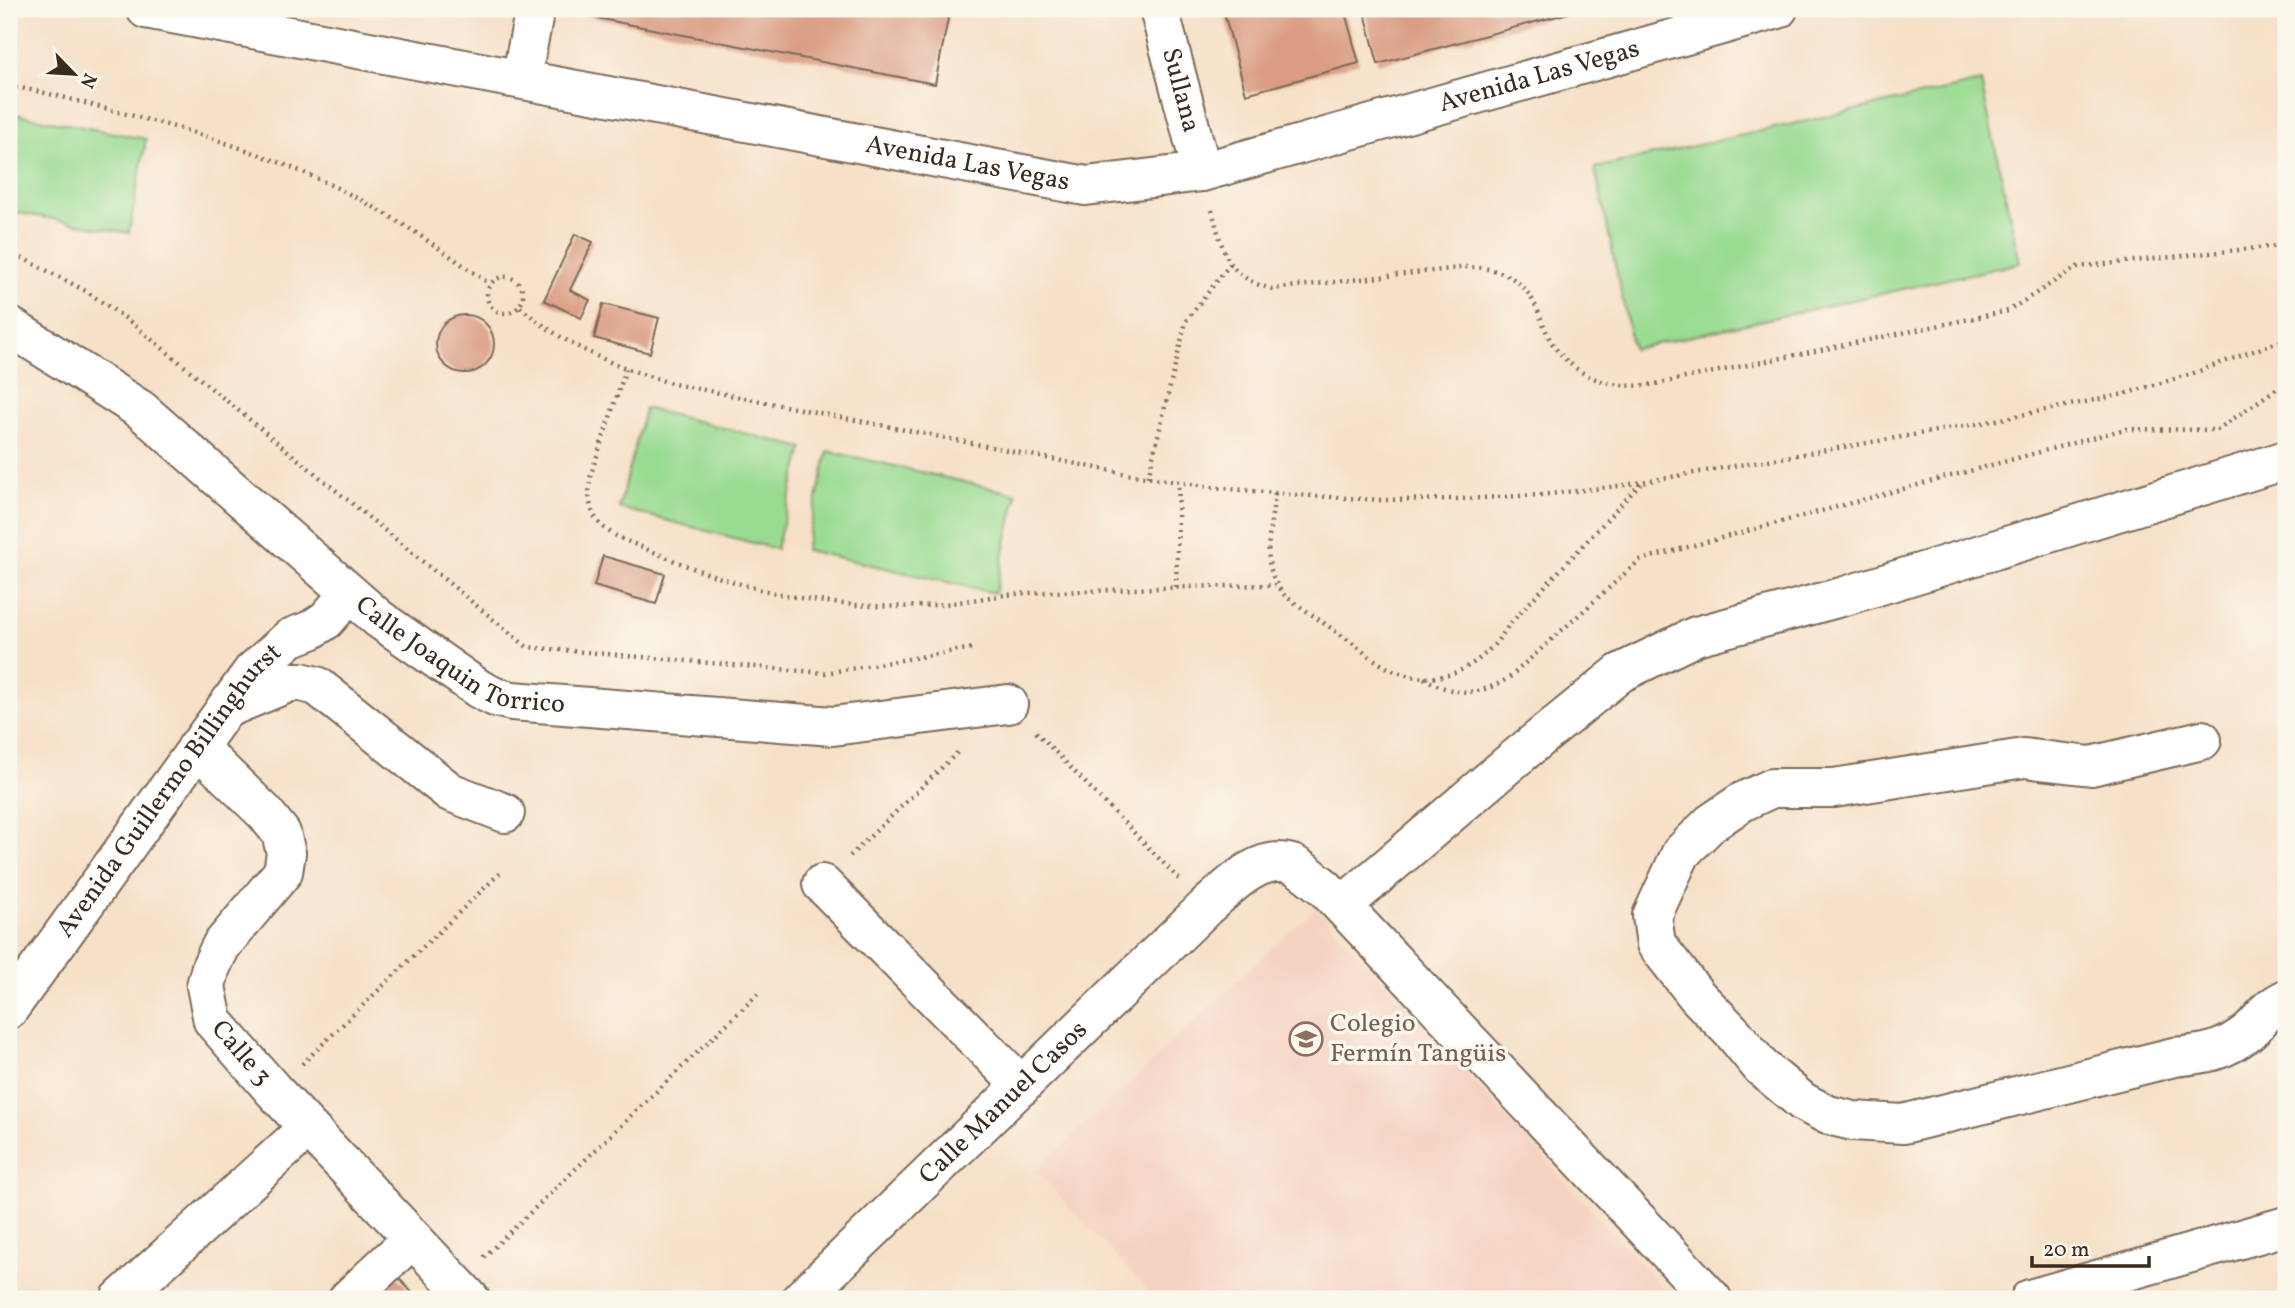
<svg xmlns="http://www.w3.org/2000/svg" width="2295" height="1308" viewBox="0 0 2295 1308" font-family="Vollkorn,serif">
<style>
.built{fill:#f5d3c2}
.green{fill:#9adb92;stroke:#6a8258;stroke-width:2}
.building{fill:#da9d83}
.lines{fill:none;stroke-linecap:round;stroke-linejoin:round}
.minor-casing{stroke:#7c6a59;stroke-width:42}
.path{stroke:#7c6a59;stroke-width:4.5;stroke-dasharray:2 5;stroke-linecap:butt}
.minor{stroke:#fff;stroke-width:38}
.labels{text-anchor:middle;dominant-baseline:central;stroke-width:7;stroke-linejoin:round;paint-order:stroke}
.street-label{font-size:26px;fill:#3b2a1e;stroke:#fbf7ec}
.education-label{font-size:26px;fill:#785e54;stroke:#fbf7ec;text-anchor:start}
</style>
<rect width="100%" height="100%" fill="#fbf7ec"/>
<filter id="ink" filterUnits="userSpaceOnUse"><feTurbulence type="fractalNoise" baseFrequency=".0143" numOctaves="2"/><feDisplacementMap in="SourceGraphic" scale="14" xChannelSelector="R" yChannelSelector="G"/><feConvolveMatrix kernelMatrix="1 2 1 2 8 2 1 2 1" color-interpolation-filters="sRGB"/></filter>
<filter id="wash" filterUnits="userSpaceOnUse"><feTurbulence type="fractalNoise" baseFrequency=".00686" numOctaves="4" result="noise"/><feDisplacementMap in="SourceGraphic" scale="28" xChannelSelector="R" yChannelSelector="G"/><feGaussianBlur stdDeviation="1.57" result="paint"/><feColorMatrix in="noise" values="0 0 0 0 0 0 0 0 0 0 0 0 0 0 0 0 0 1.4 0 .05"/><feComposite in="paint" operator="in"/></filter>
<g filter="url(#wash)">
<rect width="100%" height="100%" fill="#f6e0c7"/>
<!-- built -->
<polygon class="built" points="1316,907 1672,1299 1156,1299 1036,1171"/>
<!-- green -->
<g class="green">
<polygon points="1981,82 2020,263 1633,349 1595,168"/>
<polygon points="9,113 146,139 129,233 9,211"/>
<polygon points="645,408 803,448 776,549 619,508"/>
<polygon points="828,451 1017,494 995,593 805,550"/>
</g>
<g id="blocks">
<!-- building -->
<g class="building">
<polygon points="593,9 950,9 935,84 591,17"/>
<polygon points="1223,9 1344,9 1359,63 1246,94"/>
<polygon points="1364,9 1580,9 1580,10 1378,64"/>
<polygon points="575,234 593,242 570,290 590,300 581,318 544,300"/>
<polygon points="603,304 659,318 650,353 594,338"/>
<circle cx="465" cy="344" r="29"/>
<polygon points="603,556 665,574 656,604 594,586"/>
<polygon points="394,1273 418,1299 366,1299"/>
</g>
</g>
</g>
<g filter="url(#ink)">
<use href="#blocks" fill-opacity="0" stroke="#7c6a59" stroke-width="2"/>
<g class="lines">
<defs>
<g id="minor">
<path id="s1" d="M146,9L1086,186L1202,172L1778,9"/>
<path id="s2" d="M1159,9L1202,172"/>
<polyline points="521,79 535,9"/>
<path id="s3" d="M9,326L141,410L379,619L479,689L495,697L512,701L833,726L1008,704"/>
<polyline points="225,709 290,682 301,682 317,686 450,792 505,813"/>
<path d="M2202,740L2091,766L2024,758L1834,788H1772L1742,802L1711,823L1681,853L1652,916L1656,944L1697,996L1734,1034L1761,1067L1803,1102L1828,1115L1853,1121L1903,1124L2174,1057C2205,1054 2223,1052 2248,1032C2264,1018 2265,1009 2286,999"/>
<path id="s4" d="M197,747L265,813L281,833L286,853L283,872L221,946L211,967L206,986L213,1021L274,1091L470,1299"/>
<polyline points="822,884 1022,1086"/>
<polyline points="1342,906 1512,761 1620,673 1696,636 1845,596 2286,460"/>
<path id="s5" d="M9,1009L252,672L290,638L311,630L326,620L349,594"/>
<polyline points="120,1299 308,1128"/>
<polyline points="348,1299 412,1239"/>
<path id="s6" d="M801,1299L1206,907C1228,888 1259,853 1292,864C1302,868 1314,880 1324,887L1712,1299"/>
<polyline points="2030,1299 2286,1226"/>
</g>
</defs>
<!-- minor casing -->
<use href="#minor" class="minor-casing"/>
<!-- path -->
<g class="path">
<path d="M9,86C47,92 85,103 122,113C209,135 292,162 370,205C412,228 451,257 490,284"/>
<path d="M1212,210C1223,251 1226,277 1272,289L1468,267C1493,267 1518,275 1532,299C1540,313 1544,329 1552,343C1578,382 1618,391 1661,383L2008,311L2077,267L2286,245"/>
<polyline points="9,251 86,291 128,320 527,647 825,673 973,648"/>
<circle cx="505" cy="295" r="18"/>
<path d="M520,307C568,348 614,366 674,384L1127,474L1211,487L1296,495L1381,500L1460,499L1540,495L1619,486L1982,423L2124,394L2191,374L2286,339"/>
<path d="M626,369L591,474C581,530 614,535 656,553C740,590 827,610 920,606C952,605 983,597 1015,594C1039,592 1064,592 1089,591C1151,588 1213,586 1275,585"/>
<polyline points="1148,477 1186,321 1230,264"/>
<path d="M1275,493C1271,531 1258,565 1285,596C1307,611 1329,627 1351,642C1366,654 1382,667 1400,673C1445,689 1485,663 1508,626L1641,483"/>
<polyline points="1176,587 1179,482"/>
<path d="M1424,678C1454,697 1481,696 1510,677L1640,560L2125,429L2217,430L2286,382"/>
<polyline points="1036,732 1179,879"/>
<polyline points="850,856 960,750"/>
<polyline points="302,1064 502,871"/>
<polyline points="484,1257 758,994"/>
</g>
<!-- minor -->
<use href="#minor" class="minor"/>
</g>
</g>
<!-- icons -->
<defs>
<symbol id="school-ring" viewBox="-11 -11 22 22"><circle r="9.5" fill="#fbf7ec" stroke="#8d6e63" stroke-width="1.5"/><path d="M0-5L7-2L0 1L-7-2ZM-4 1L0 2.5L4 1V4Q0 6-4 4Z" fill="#8d6e63"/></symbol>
</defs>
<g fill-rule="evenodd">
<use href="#school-ring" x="1287" y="1020" width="38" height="38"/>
</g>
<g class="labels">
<!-- street labels -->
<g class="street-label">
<text stroke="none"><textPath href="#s1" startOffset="1424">Avenida Las Vegas</textPath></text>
<text stroke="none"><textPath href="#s2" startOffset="84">Sullana</textPath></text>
<text stroke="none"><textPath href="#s1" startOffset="836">Avenida Las Vegas</textPath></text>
<text stroke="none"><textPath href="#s3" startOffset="565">Calle Joaquin Torrico</textPath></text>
<text stroke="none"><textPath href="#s5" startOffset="271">Avenida Guillermo Billinghurst</textPath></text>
<text stroke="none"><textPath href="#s4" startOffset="378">Calle 3</textPath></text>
<text stroke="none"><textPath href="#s6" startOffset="282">Calle Manuel Casos</textPath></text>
</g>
<!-- education labels -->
<g class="education-label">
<text x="1330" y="1024">Colegio<tspan x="1330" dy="30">Fermín Tangüis</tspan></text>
</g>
</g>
<!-- margin -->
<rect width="2295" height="1308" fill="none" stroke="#fbf7ec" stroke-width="35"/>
<!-- north arrow -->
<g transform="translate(74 74) rotate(115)" stroke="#fbf7ec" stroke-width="5" paint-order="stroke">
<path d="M0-5L12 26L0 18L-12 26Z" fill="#3b2a1e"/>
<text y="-10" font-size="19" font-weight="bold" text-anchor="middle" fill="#3b2a1e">N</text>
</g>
<!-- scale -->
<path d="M2032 1256v10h117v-10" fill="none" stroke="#3b2a1e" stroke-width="3.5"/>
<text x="2043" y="1256" font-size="21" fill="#3b2a1e" stroke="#fbf7ec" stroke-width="5" paint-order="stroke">20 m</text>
</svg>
